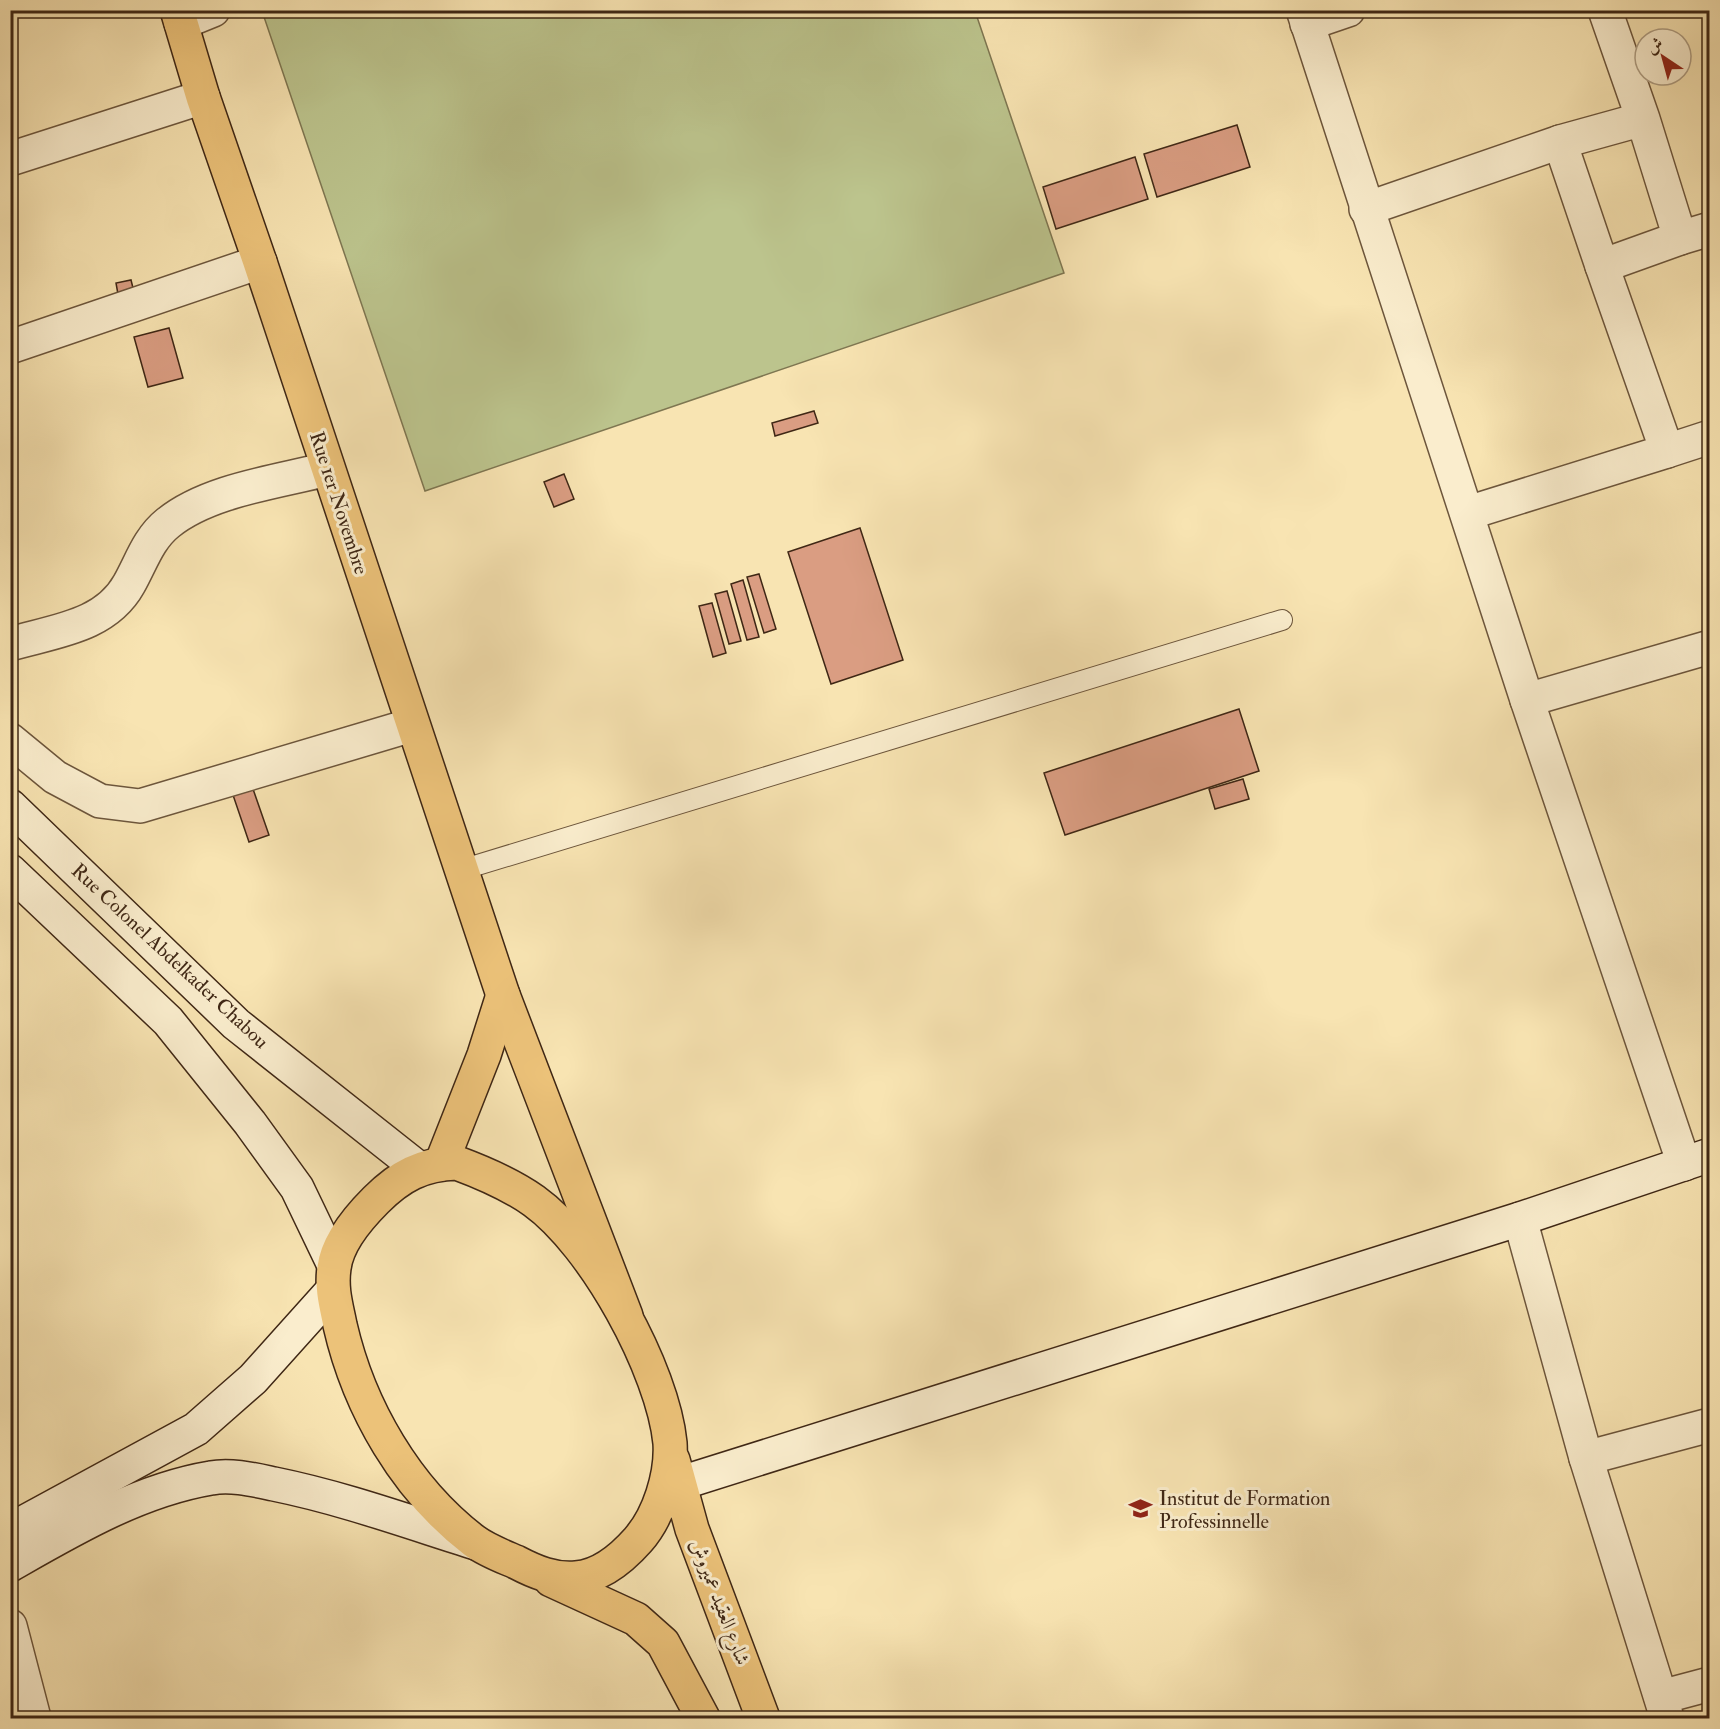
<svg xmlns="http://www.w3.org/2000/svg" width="1720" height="1729" viewBox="0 0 1720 1729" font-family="'IM FELL Double Pica',Amiri,serif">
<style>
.green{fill:#bcc48d;stroke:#7e7651;stroke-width:1.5}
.building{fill:#da9d82;stroke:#3f2715;stroke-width:1.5}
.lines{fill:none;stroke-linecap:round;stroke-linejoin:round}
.lane-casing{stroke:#6d563c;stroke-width:22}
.street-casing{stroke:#6d563c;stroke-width:36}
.secondary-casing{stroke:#3f2715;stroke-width:36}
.primary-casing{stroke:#3f2715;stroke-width:36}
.lane{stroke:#faedcd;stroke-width:20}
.street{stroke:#faedcd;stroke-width:33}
.secondary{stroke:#faedcd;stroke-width:33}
.primary{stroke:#ecc279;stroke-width:33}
.labels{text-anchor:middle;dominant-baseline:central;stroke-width:6;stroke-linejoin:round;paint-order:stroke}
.street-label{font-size:20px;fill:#3f2715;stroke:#faedcd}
.poi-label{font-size:20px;fill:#3f2715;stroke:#faedcd;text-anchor:start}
</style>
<rect width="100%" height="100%" fill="#f8e4b2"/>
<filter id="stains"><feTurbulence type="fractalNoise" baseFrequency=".00333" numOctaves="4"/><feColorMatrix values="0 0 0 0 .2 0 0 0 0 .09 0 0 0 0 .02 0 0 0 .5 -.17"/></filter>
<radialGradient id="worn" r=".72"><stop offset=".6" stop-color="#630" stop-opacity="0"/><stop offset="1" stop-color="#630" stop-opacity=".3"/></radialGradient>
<!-- green -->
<polygon class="green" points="262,11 975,11 1064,273 425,491"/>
<!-- building -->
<g class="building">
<polygon points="1237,125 1250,167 1157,197 1144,154"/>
<polygon points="1135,157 1148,199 1056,229 1043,187"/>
<polygon points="131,280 135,296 119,300 116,283"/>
<polygon points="169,328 183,378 148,387 134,337"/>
<polygon points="814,411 818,423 775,436 772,423"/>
<polygon points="564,474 574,499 554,507 544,482"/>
<polygon points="860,528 903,660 831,684 788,552"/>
<polygon points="759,574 776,629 764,633 747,577"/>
<polygon points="743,580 759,637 747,640 731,584"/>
<polygon points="727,591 741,641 729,644 715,594"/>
<polygon points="712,603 726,653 713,657 699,606"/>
<polygon points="1239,709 1259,771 1065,835 1044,773"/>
<polygon points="1243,779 1249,799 1215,809 1209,789"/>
<polygon points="253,789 269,835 249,842 233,795"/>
</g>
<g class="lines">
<defs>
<polyline id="lane" points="461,870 1282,620"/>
<g id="street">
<polyline points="1303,10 1527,700 1684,1164"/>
<polyline points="1605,10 1643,119 1680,238 1602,266 1560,142 1643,119"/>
<polyline points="181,23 213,10"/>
<polyline points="1307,24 1348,10"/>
<polyline points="10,159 203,97"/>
<polyline points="1366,209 1560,142"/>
<polyline points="1680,238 1710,229"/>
<polyline points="10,347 260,262"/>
<polyline points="1667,451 1710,437"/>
<polyline points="1468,513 1667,451 1602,266"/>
<path d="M10,644C54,631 105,627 129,584C141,563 148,539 168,523C209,490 277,482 327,469"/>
<polyline points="1527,700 1710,647"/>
<polyline points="10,740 55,777 100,801 140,806 412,725"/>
<polyline points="1520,1219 1586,1458 1667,1718"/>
<polyline points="1586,1458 1710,1425"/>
<polyline points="10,1626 34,1718"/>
<polyline points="1661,1697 1710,1684"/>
</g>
<g id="secondary">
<polyline points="10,806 236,1024 418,1168"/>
<polyline points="10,871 168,1021 250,1123 297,1188 334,1265"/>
<polyline points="662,1504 678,1484 1520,1219 1710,1155"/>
<polyline points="10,1530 196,1429 253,1379 332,1291"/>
<path d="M10,1565C73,1529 139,1490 211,1478C231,1474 255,1480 274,1484C343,1498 409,1522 476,1543"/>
</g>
<g id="primary">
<polyline points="177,10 203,97 260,262 503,995 626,1316"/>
<path d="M457,1163C484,1173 510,1184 534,1201C594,1244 663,1370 670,1443C672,1475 659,1516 638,1540C622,1558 601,1576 576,1578C554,1580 535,1572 516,1562C502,1556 486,1550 474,1541C406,1489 359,1408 340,1325C336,1305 331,1289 334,1268C337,1243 358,1218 376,1200C400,1176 422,1164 457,1163Z"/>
<polyline points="441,1164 484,1055 503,995"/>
<polyline points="673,1460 692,1529 763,1718"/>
<polyline points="551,1580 636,1619 663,1643 703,1718"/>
</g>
</defs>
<!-- lane casing -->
<use href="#lane" class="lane-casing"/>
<!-- street casing -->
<use href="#street" class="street-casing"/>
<!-- secondary casing -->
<use href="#secondary" class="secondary-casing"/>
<!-- primary casing -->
<use href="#primary" class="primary-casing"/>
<!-- lane -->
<use href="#lane" class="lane"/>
<!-- street -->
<use href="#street" class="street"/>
<!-- secondary -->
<use href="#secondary" class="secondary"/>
<!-- primary -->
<use href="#primary" class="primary"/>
</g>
<!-- icons -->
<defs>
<symbol id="university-bare" viewBox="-9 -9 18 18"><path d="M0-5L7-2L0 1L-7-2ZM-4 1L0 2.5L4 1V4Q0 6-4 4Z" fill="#8f2418" stroke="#faedcd" stroke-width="2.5" paint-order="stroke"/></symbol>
</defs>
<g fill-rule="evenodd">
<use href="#university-bare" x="1124" y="1492" width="33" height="33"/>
</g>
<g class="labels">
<!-- street labels -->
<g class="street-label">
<text transform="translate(339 503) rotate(72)">Rue 1er Novembre</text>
<text transform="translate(170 956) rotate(43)">Rue Colonel Abdelkader Chabou</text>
<text transform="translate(720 1602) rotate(69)">شارع العقيد عميروش</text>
</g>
<!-- poi labels -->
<g class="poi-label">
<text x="1159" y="1498">Institut de Formation<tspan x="1159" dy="23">Professinnelle</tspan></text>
</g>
</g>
<!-- margin -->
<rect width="1720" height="1729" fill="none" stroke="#f8e4b2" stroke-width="36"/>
<rect x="12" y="12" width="1696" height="1705" fill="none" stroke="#3f2715" stroke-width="3"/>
<rect x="18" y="18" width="1684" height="1693" fill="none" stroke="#3f2715" stroke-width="1.5"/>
<!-- north arrow -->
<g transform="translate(1663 57) rotate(324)"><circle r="28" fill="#faedcd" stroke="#af9e83" stroke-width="1.5"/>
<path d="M0-4.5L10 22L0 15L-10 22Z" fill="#8f2418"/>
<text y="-9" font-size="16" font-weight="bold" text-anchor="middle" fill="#3f2715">ش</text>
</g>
<rect width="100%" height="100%" filter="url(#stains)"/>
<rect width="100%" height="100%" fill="url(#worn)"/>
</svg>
